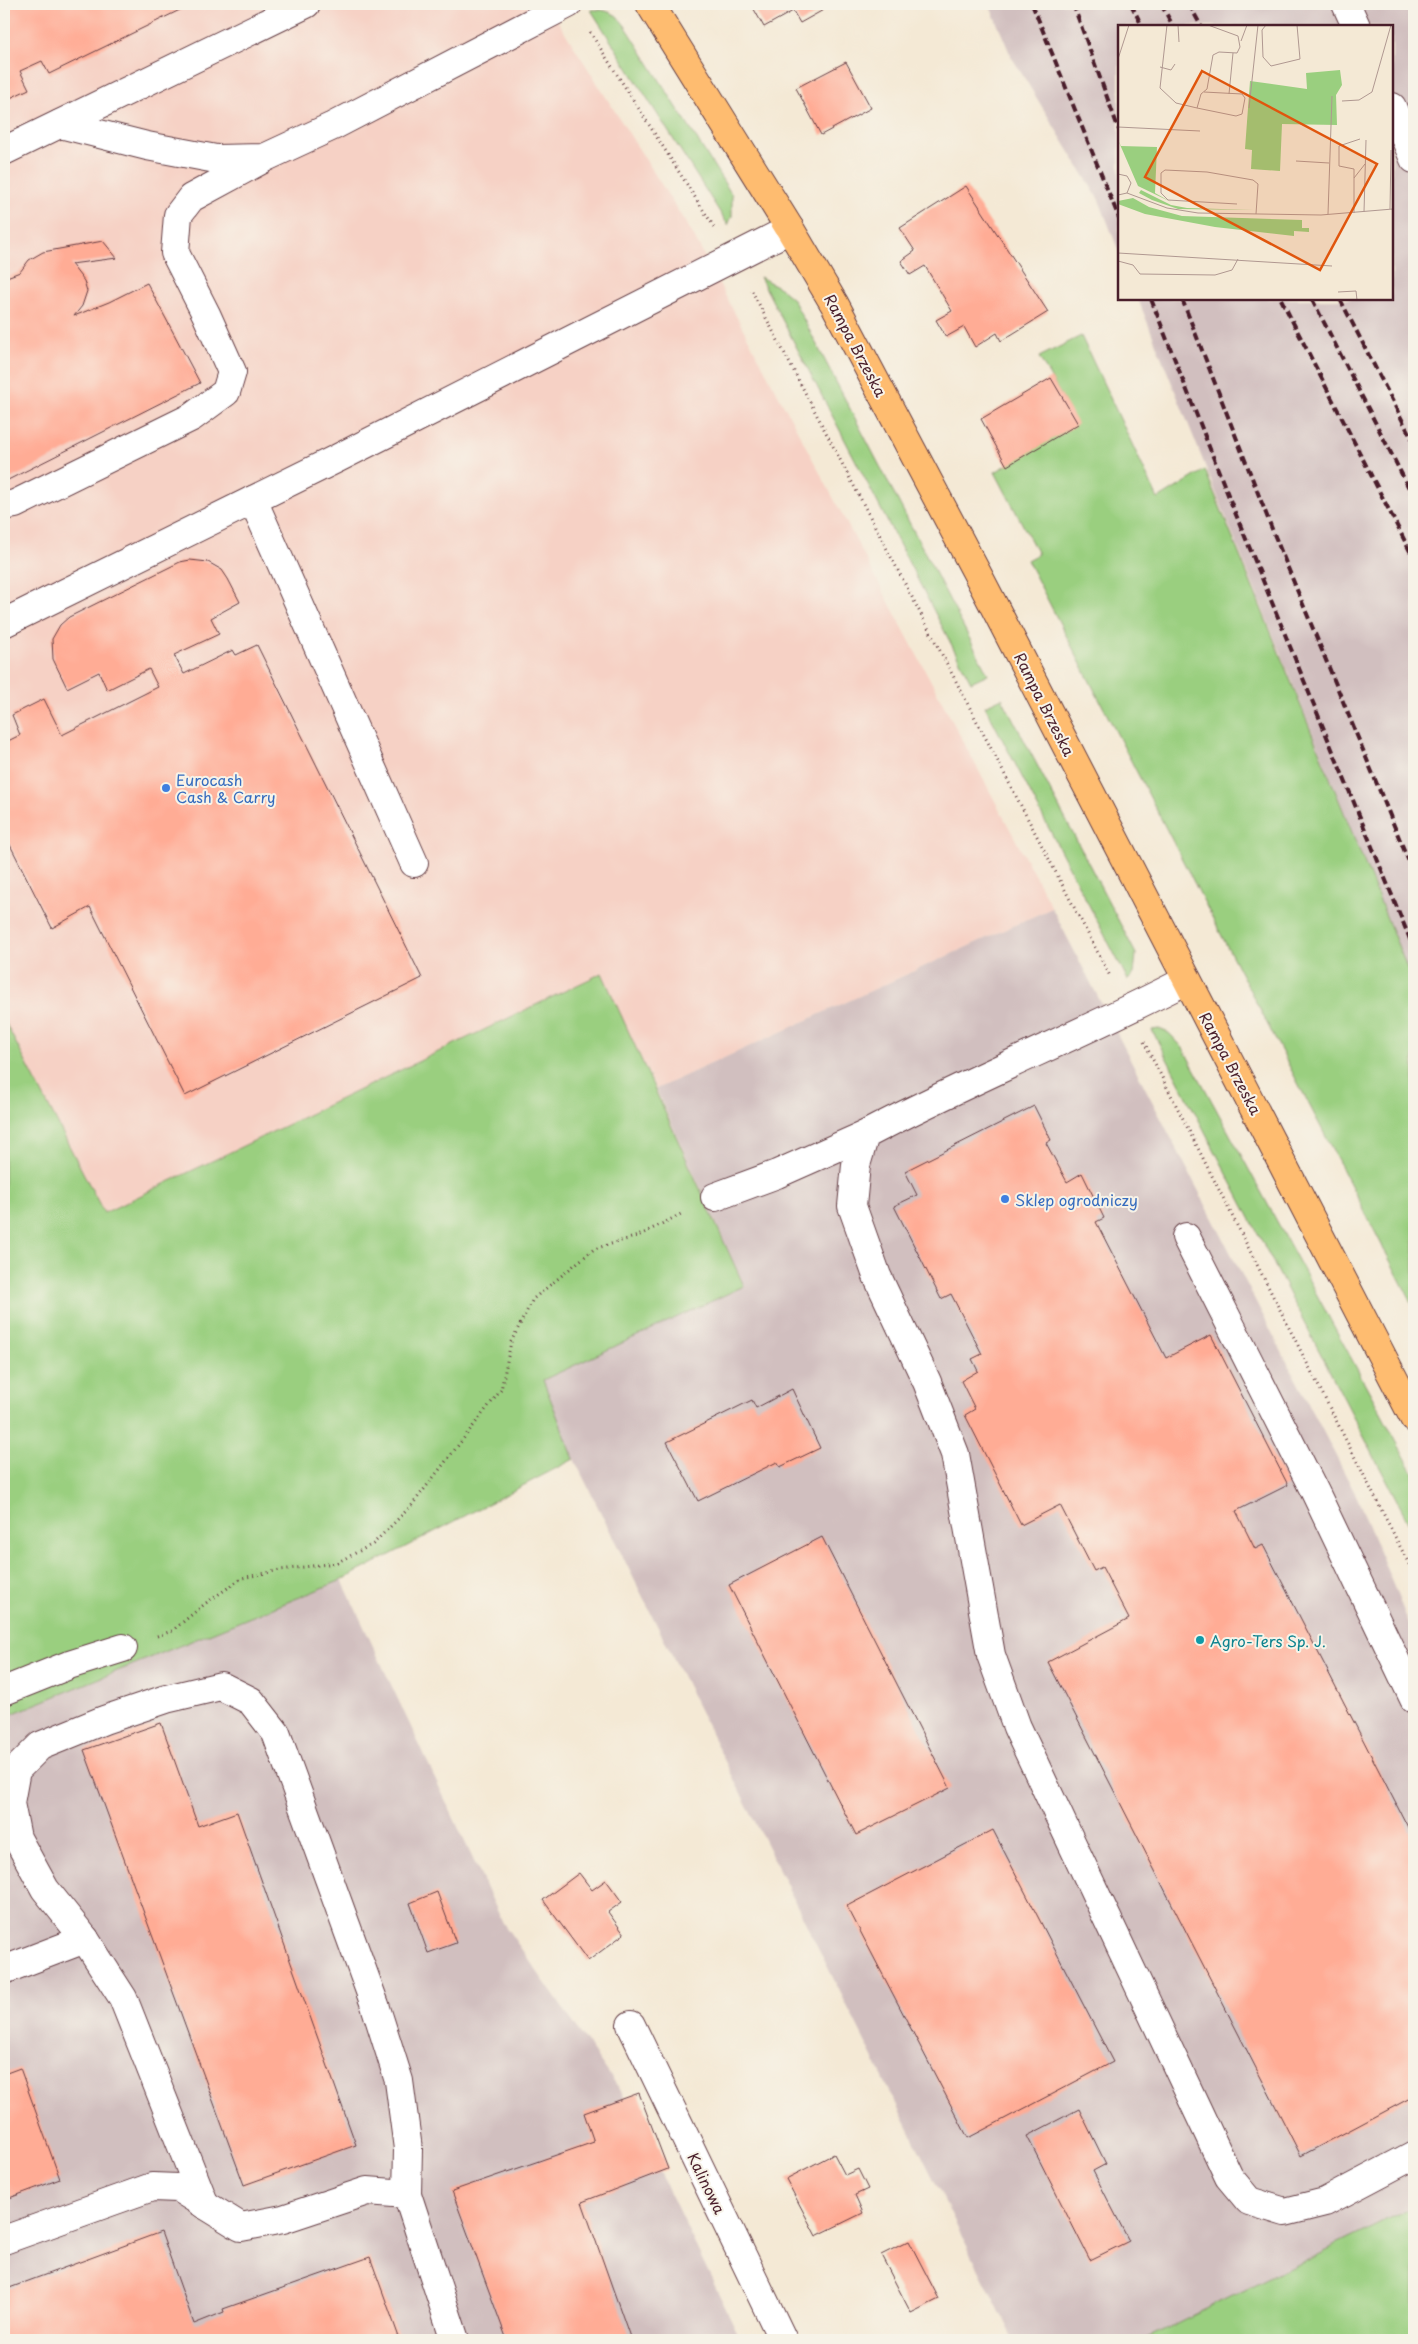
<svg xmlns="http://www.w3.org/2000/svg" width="1418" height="2344" viewBox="0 0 1418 2344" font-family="'Playpen Sans',sans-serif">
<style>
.built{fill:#f6d1c5}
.industrial{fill:#d1bfbf}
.green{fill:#9acf7f;stroke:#727755}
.building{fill:#ffac95}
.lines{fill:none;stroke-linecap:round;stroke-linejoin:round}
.minor-casing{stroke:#643d44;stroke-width:30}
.highway-casing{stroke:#643d44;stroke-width:30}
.path{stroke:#643d44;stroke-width:3;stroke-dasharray:1 4;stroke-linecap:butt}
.minor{stroke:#fff;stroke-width:28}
.highway{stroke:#febc70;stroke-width:28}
.rail{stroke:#4a1f2b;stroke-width:4;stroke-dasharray:8 4;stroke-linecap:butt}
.shop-dot{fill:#3f7fe0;stroke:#f7f3e8;stroke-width:2}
.culture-dot{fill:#0f9aa8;stroke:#f7f3e8;stroke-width:2}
.labels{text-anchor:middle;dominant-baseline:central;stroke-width:4;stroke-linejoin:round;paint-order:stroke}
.street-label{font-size:15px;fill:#4a1f2b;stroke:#f7f3e8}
.shop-label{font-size:15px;fill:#366cbe;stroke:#f7f3e8;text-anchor:start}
.culture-label{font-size:15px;fill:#0d838f;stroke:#f7f3e8;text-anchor:start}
.inset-road{fill:none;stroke:#b09891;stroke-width:1}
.view{fill:#e0560e;fill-opacity:0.15;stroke:#e0560e;stroke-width:2.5}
.inset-edge{fill:none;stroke:#4a1f2b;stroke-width:2.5}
</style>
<rect width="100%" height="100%" fill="#f7f3e8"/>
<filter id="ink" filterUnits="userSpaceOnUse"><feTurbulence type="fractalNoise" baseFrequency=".02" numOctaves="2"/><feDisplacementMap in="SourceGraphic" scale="10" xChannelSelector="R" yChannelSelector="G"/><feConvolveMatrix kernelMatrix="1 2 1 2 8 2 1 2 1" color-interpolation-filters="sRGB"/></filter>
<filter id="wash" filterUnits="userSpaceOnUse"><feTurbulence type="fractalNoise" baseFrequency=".0096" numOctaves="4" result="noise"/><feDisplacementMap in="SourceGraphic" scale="20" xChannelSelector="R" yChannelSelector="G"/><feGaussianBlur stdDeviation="1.12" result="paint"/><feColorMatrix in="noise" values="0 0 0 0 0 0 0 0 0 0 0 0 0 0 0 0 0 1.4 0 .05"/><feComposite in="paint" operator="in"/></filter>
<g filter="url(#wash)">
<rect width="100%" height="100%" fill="#f4e9d5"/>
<!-- built -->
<polygon class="built" points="4,4 547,4 692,233 1052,908 656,1089 601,973 104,1213 4,1020"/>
<!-- industrial -->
<g class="industrial">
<polygon points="989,4 1414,4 1414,985 1138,299 1392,299 1392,26 1119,26 1119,252 1099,200 1011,56"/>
<polygon points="1052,908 1357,1497 1414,1636 1414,2207 1143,2340 1014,2340 574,1459 543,1380 744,1285 656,1089"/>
<polygon points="342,1580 503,1923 621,2091 741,2340 4,2340 4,1717"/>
</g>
<!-- green -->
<g class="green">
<path d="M591,10C616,8 623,22 635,41L732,195V216L728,225Z"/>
<polygon points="760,277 780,288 793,299 988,674 971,682"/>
<polygon points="1081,336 1158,499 1205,470 1414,985 1414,1307 1027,560 1038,554 995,472 1077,424 1039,357"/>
<polygon points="1002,698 1136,954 1134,974 1128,980 985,706"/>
<polygon points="602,973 744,1286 543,1380 574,1459 342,1580 4,1717 4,1020 104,1213"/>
<polygon points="1159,1029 1169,1033 1183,1048 1414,1474 1414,1533 1152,1030"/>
<polygon points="1414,2207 1414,2340 1143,2340"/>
</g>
<g id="blocks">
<!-- building -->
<g class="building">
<polygon points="4,4 192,4 49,74 42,61 20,71 29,89 4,101"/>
<polygon points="751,4 834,4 800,23 793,11 764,27"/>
<polygon points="846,62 871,108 821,135 796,88"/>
<polygon points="966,186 1048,312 1001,341 997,333 975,347 964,327 946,337 936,320 952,311 925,266 910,275 901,261 915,251 900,228"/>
<polygon points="103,241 117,258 71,264 84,281 87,291 82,306 74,316 109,302 147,283 200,383 4,482 4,278 20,272 29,260 43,252"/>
<polygon points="1051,378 1078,424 1007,466 981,419"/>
<polygon points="190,560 208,562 222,570 228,579 240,602 211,618 219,634 174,655 184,674 233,650 236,655 257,645 422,978 185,1096 90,907 52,928 4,833 4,743 20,735 12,715 44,699 62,735 158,687 149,669 107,690 99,672 67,688 53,659 52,639 60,625 69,617 180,562"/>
<polygon points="1034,1106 1051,1140 1046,1143 1067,1182 1082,1173 1104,1218 1096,1222 1166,1358 1211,1335 1288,1485 1236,1511 1255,1549 1263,1545 1414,1839 1414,2096 1301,2156 1048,1662 1129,1619 1102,1567 1094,1571 1060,1505 1021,1525 965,1415 975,1409 961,1381 978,1371 972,1359 982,1354 951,1294 941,1299 894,1206 917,1195 905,1171"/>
<polygon points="792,1389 820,1448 780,1467 777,1462 698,1501 667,1442 752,1400 756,1408"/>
<polygon points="822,1537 950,1788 856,1835 729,1585"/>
<polygon points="161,1723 198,1826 237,1812 356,2145 244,2185 84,1750"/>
<polygon points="993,1830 1113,2062 968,2138 847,1906"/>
<polygon points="579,1873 592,1890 606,1880 622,1902 608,1912 624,1934 588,1961 543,1900"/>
<polygon points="437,1892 456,1943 428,1953 410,1903"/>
<polygon points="20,2068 60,2179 4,2200 4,2074"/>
<polygon points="639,2093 668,2169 582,2202 631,2340 507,2340 452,2191 594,2142 584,2113"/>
<polygon points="1079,2109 1106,2164 1093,2171 1129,2241 1090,2260 1027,2136"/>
<polygon points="834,2154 845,2175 858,2169 868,2189 855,2195 863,2213 816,2236 786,2179"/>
<polygon points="161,2232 194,2324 224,2312 223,2309 370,2257 400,2340 4,2340 4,2290"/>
<polygon points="909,2241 939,2299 911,2313 881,2255"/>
</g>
</g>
</g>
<g filter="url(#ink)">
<use href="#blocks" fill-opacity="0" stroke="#643d44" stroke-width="1"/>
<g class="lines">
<defs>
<g id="minor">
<polyline points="1346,4 1356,26"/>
<polyline points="1392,107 1414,159"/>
<polyline points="60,124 147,146 216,159 264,158 333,126 568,4"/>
<polyline points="4,151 306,4"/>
<polyline points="253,500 414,863"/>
<polyline points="4,506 15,504 192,417 226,392 232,372 206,314 175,253 178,215 191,198 261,160"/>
<polyline points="4,623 338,458 790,229"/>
<path d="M1187,980C1081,1035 970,1079 865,1135L856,1165L852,1206L877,1276L927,1382L955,1454L991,1655L1017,1727L1229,2177L1249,2201L1285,2212L1325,2202L1414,2155"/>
<polyline points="715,1197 777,1174 865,1135"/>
<polyline points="1186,1237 1315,1492 1414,1699"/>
<polyline points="4,1691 69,1665 123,1648"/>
<polyline points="4,1970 85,1939"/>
<polyline points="631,2025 783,2340"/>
<polyline points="205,2205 123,1998 85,1939 45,1889 17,1838 10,1803 16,1770 40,1746 104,1720 166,1699 221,1686 251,1701 276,1733 375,2005 399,2081 408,2149 407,2194"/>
<polyline points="4,2240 152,2187 178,2188 241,2227 283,2219 367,2191 407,2194 455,2340"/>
</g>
<polyline id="highway" points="650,4 790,229 835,305 979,577 1414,1418"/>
</defs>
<!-- minor casing -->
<use href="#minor" class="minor-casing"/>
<!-- highway casing -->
<use href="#highway" class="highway-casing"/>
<!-- path -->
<g class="path">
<polyline points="590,32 714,227"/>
<polyline points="752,291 1110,976"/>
<polyline points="1144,1042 1414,1574"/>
<polyline points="157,1636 172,1631 206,1603 242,1578 280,1570 336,1563 373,1544 412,1505 501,1390 511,1342 533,1299 594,1249 638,1236 683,1213"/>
</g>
<!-- minor -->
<use href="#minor" class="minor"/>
<!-- highway -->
<use href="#highway" class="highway"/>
<!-- rail -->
<g class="rail">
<polyline points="1032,4 1119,218"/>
<polyline points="1073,4 1119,130"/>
<polyline points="1131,4 1142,26"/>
<polyline points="1161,4 1173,26"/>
<polyline points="1189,4 1201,26"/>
<polyline points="1411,4 1414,12"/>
<polyline points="1151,299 1232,505 1414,949"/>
<polyline points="1182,299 1274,534 1414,874"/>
<polyline points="1281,299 1414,559"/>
<polyline points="1312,299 1414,498"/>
<polyline points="1340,299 1414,443"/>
</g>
</g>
</g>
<!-- markers -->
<g class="shop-dot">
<circle cx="166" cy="788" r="5"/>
<circle cx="1005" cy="1199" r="5"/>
</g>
<circle class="culture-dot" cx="1200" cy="1640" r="5"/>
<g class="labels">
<!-- street labels -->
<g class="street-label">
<text transform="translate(856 345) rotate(62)">Rampa Brzeska</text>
<text transform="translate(1045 704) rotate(63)">Rampa Brzeska</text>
<text transform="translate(1231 1063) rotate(62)">Rampa Brzeska</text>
<text transform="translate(707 2183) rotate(64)">Kalinowa</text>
</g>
<!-- shop labels -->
<g class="shop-label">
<text x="176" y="779">Eurocash<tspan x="176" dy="17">Cash &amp; Carry</tspan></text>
<text x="1015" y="1199">Sklep ogrodniczy</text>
</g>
<!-- culture labels -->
<g class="culture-label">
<text x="1210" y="1640">Agro-Ters Sp. J.</text>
</g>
</g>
<!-- overview -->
<g transform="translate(1118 25)">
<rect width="275" height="275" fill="#f4e9d5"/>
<path d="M222,45L224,60L218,70L219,100L164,99L162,146L133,144L134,125L127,124L132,56L189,64L188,48ZM0,115L3,121L39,122L37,168L53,177L20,161ZM23,165L53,180L69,183L136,185L60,184L34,175L21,168ZM15,173L31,182L64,191L184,195V203H191V207L176,206V211L97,202L27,189L0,179V176Z" fill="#9acf7f"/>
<path class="inset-road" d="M49,0L42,63L58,78L79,83L83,69L89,64L95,30L101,27L119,28L122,22L120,11L90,0M60,0L61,17M148,0L144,5L145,32L153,41L182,34L179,0M123,16L129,0M0,34L11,0M42,42L53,45L57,39M111,69L115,28M224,76L241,75L254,67L273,0M79,83L118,91L124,89L127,73L124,69L86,67M131,83L140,0M0,102L82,106M178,136L211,138M0,149L9,151L13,158L9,168L0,170M236,153V144L221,141V121L242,114M9,168L49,183L80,188L203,190L275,184M119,179L50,175L43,168V148L47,145L89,147L135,155L140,159L138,189M272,184L273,125M246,187L248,115M236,188V153L247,139M210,189L214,71M0,228L214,241M0,236L15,240L22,249L97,250L114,245L120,234M220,267L238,266L239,275"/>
<path class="view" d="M84,46L259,139L202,245L27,152Z"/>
<rect width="275" height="275" class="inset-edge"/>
</g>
<!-- margin -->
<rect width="1418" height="2344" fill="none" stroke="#f7f3e8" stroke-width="20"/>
</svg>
